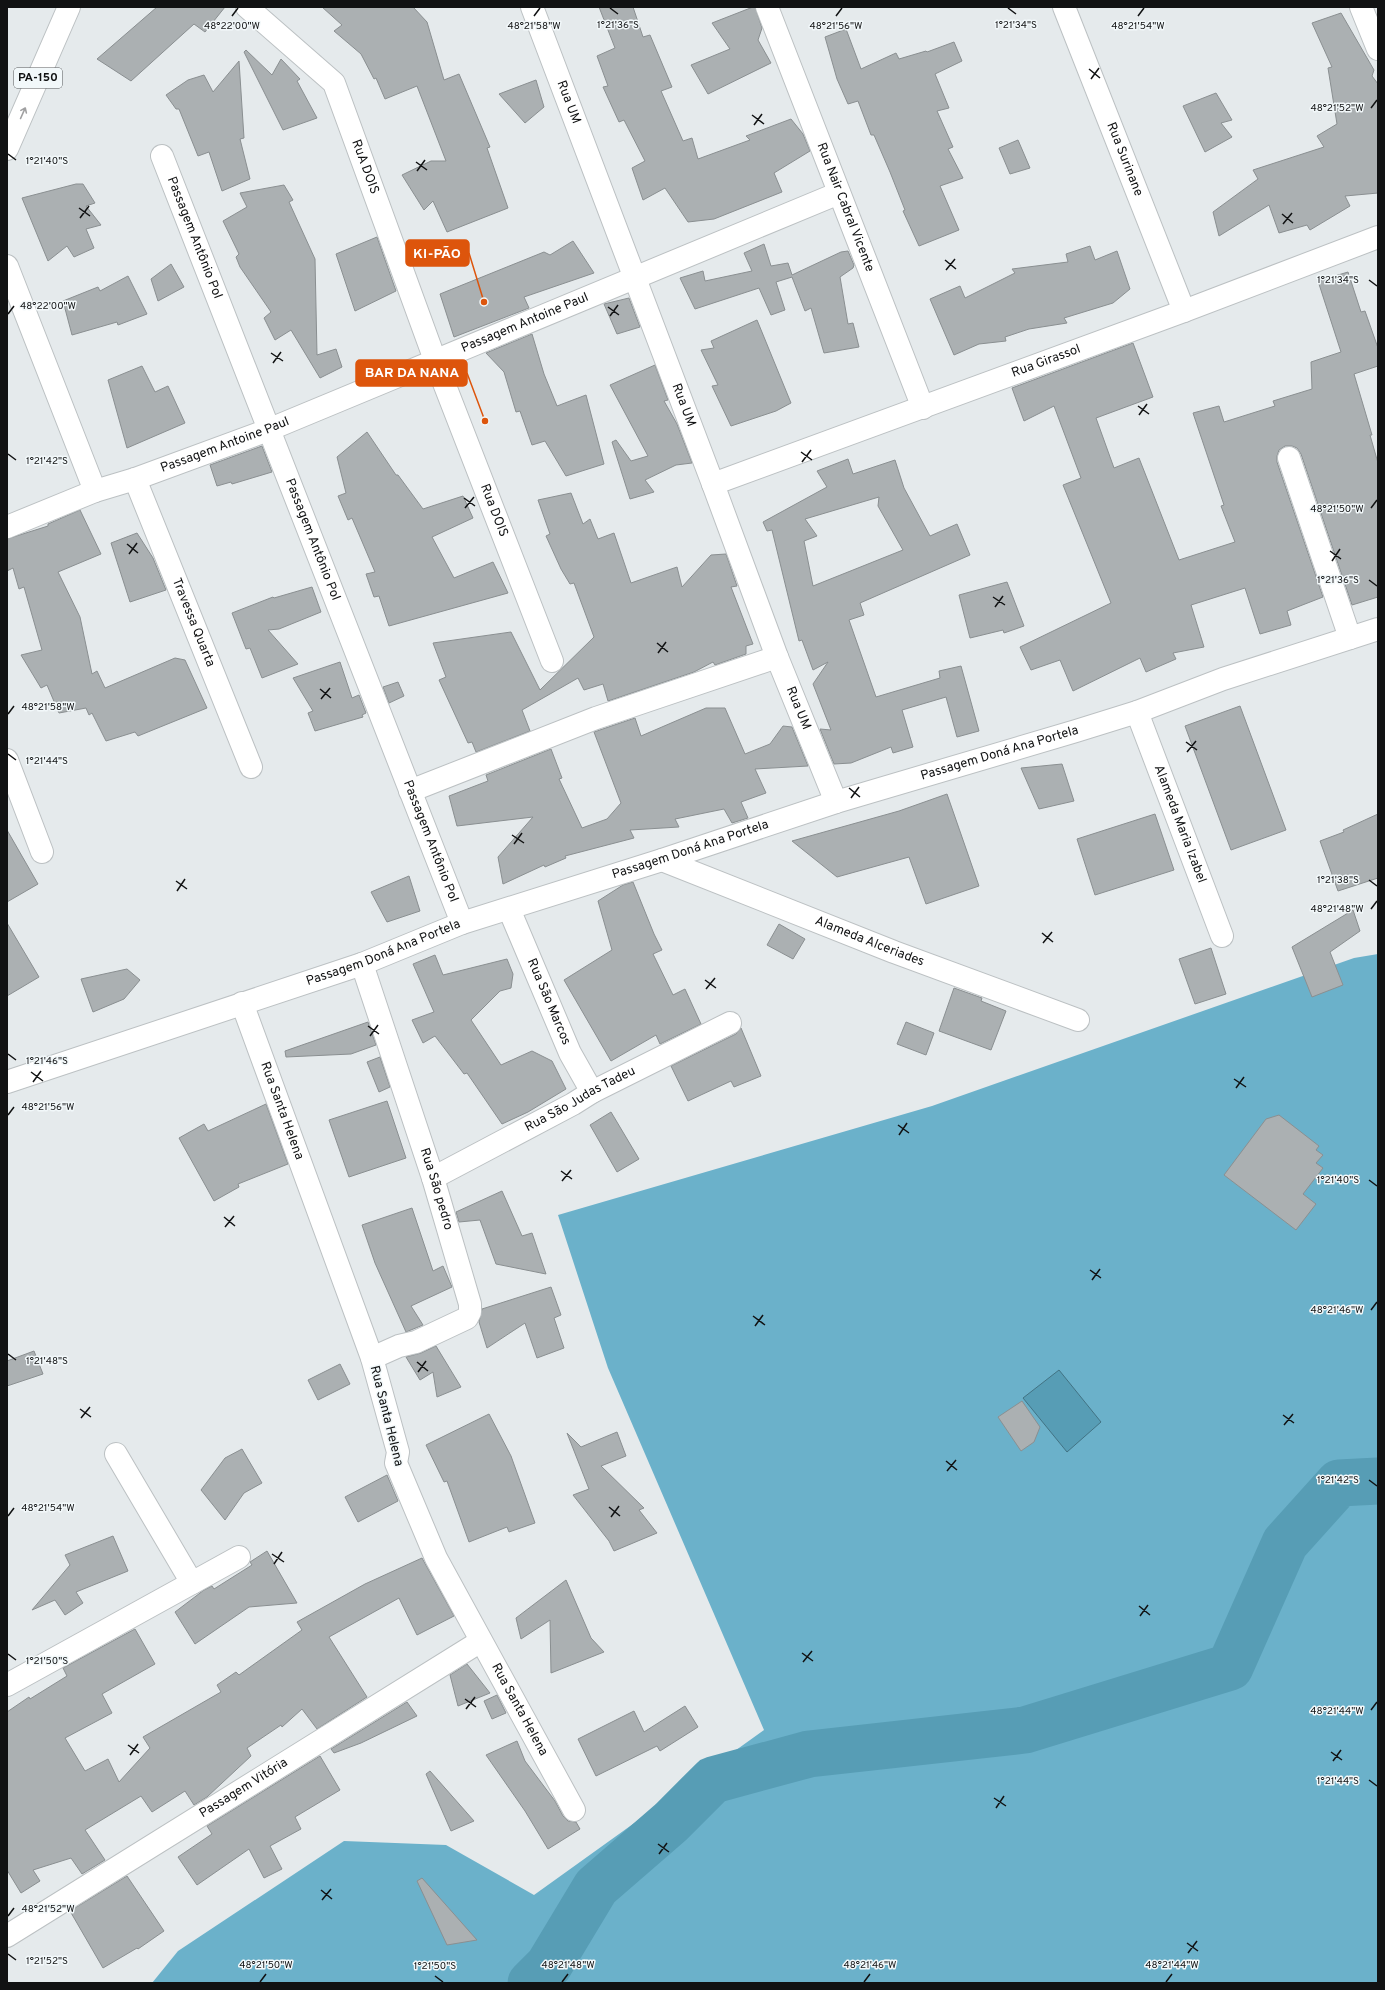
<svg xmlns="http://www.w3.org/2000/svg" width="1385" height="1990" viewBox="0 0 1385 1990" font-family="Overpass,sans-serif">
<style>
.forest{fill:#6bb1ca}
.water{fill:#579db5;stroke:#427384}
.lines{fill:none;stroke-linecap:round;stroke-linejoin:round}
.river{stroke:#579db5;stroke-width:47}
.building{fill:#abb0b2;stroke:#8a8f91;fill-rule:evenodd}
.minor-casing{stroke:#bcc1c3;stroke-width:24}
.major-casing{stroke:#bcc1c3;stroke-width:24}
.minor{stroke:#fff;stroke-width:22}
.major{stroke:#fff;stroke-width:22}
.oneway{stroke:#a0a0a1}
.ticks{fill:none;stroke:#111213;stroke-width:1.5}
.labels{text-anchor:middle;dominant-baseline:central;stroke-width:3;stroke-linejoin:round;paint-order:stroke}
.shield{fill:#f2f8fa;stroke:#545758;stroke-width:1}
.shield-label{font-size:12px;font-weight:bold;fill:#111213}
.street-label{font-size:13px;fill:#111213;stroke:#f2f8fa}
.ticks-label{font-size:10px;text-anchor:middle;fill:#111213;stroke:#f2f8fa;stroke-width:3;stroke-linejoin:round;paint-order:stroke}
.leader{fill:none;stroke:#dd550c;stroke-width:1.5}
.callout-dot{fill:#dd550c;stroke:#f2f8fa;stroke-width:1.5}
.callout{fill:#dd550c;stroke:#dd550c;stroke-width:1.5}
.callout-label{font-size:14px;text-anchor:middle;font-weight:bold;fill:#fff}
</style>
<rect width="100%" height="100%" fill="#e5eaec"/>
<!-- forest -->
<polygon class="forest" points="1378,954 1378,1983 152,1983 178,1951 344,1841 446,1845 534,1895 764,1730 608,1368 558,1215 932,1106 1354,958"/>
<!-- water -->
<polygon class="water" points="1059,1370 1101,1422 1067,1452 1023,1398"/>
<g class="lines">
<!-- river -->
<polyline class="river" points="531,1983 549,1965 596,1887 671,1822 713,1780 809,1754 1025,1730 1230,1667 1285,1543 1339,1483 1378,1481"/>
</g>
<!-- building -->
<g class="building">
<polygon points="157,7 225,7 205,32 194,24 131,81 97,59"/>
<polygon points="322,7 413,7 427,22 444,80 459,74 490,147 487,148 508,208 447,232 433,201 424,210 402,175 431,161 446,161 417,86 385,99 376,78 374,79 361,54 334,31 342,25"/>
<polygon points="599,7 633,7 643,37 650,35 672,87 661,91 683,141 692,138 698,159 750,140 746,136 791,119 803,134 810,151 774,173 782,192 714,219 688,222 665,188 643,200 632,168 645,161 624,120 619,122 603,87 608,86 597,56 615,48"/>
<polygon points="753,7 755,7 762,28 758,40 771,63 708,94 691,65 730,49 712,23"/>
<polygon points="1341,13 1374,70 1372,76 1378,84 1378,193 1345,196 1350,206 1310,230 1307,225 1279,233 1269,205 1219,236 1213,212 1258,179 1253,170 1324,147 1317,136 1337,124 1328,68 1332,67 1312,23"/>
<polygon points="846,29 861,69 896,53 899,59 926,51 927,52 954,42 962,61 935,74 949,108 937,111 953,147 948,149 963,178 940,186 959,230 919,246 903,211 905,210 890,172 874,135 871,135 858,101 848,104 837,79 825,37"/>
<polygon points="246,50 272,75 281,59 300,79 297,81 317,118 283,130 244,52"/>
<polygon points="239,61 244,138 240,139 250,179 222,191 209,152 198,156 179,109 176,109 166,95 188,80 204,75 213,92"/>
<polygon points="536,80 544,107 525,123 499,94"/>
<polygon points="1216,93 1232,120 1221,123 1232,137 1205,152 1183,106"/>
<polygon points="1018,140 1030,168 1010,174 999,148"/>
<polygon points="76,184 83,184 95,203 86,206 101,225 86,229 94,248 74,257 67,246 48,261 22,198"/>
<polygon points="284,185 293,200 289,202 315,259 317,355 336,349 342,367 320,378 291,330 275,340 264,318 271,312 240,267 236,257 239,254 223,221 247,207 240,193"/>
<polygon points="377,237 396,291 355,311 336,254"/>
<polygon points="573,241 594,273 524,297 529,308 454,337 440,294 544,252 550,255"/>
<polygon points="764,244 771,266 788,263 792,275 841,252 848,251 854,265 853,268 840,277 848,324 853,323 859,347 824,353 811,308 805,311 792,277 776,282 785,310 771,315 759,288 695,309 680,278 703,271 705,281 752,271 744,253"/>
<polygon points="1090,246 1095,260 1117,251 1130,289 1113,303 1064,318 1067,323 1029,329 1005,337 1006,341 979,344 954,355 930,299 960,286 965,298 1015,273 1012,269 1068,262 1066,254"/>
<polygon points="171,264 184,287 158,301 151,279"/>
<polygon points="1348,272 1361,312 1365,311 1378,348 1378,366 1354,374 1372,435 1370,435 1378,463 1378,597 1352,605 1301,454 1297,448 1292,446 1285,446 1279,450 1277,456 1277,462 1323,597 1287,611 1291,625 1260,634 1245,588 1191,605 1204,647 1173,653 1176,659 1146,672 1140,658 1073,691 1060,660 1031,670 1020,647 1111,603 1063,485 1081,478 1054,406 1024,421 1012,388 1133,343 1153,397 1096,418 1114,468 1139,458 1179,560 1235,542 1221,506 1224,505 1193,413 1219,406 1224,422 1275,406 1273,401 1312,389 1311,362 1341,352 1318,281"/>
<polygon points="128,276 147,314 118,325 117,322 72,335 63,301 98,287 100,291"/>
<polygon points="629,298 640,327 617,334 604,304"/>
<polygon points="757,320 791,403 776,411 731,426 712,386 718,385 701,350 714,348 711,341"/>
<polygon points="532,334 544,374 557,406 586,395 604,464 566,476 545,441 532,445 520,411 516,412 504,372 486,353"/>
<polygon points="655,365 668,400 664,401 677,424 692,463 676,465 645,480 654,492 630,499 612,442 616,440 631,461 648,456 610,385"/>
<polygon points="142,366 155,392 168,386 185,423 127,448 108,380"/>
<polygon points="367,432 396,475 398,475 423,509 463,496 473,518 432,537 454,578 493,562 508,593 389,626 379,596 374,597 366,574 375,572 352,518 348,520 338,496 346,493 337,457"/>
<polygon points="262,446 272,472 232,484 231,482 217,486 210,465"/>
<path d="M848,459L853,474L895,460L904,488L930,536L957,524L970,555L860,603L864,615L849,620L876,697L940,678L939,671L961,666L979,731L957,737L946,697L902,710L913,747L893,753L891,747L851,763L834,764L820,729L831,730L813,684L828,662L813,670L802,640L799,641L772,530L767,531L763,522L827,487L817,471ZM879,497L878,506L903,550L813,586L804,541L817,536L805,519Z"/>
<polygon points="571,493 583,524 590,519 598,539 614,533 631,583 677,567 682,587 711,555 726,554 737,586 731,587 753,644 746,646 746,654 715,665 713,662 694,672 608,701 603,684 584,690 578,678 522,710 530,731 476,752 472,742 468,743 439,680 446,677 433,643 511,632 540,690 594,637 574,583 570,584 561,569 546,536 550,534 538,500"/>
<polygon points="80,510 101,554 58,572 80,617 92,674 97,671 105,688 175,658 185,660 207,708 138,736 135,732 106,741 92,713 89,715 86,708 59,713 47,685 41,688 21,655 42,650 24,587 19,589 13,568 7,571 7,539 48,526 48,524"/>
<polygon points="137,533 153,558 166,590 130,602 111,543"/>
<polygon points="1007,582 1024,626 1004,633 1003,630 970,638 959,595"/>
<polygon points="312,587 321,612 279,629 268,630 298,664 262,678 250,648 246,649 232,613 273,597 274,598"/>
<polygon points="340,662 352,698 359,695 366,713 362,715 363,717 315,731 308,713 313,711 293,678"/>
<polygon points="398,682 404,696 389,703 383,687"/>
<polygon points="1240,706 1286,830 1231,850 1185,726"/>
<polygon points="706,708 725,708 745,754 770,744 783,726 792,727 808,766 755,769 766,793 741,802 748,818 732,823 724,809 675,819 679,827 630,830 634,838 565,856 566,858 545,867 544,865 503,884 498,857 533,817 457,826 449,796 488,781 486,775 551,749 562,778 559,779 582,828 607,819 621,803 594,732 635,718 641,736"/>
<polygon points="1062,764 1074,801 1039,809 1021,768"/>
<polygon points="947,794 979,886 926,904 909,857 837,877 792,841 899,811"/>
<polygon points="1155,814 1174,870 1095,895 1077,839"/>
<polygon points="1378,814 1378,878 1338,891 1320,841 1344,832 1343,830"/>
<polygon points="7,830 38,884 7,902"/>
<polygon points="409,876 420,911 387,922 371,892"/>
<polygon points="633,882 654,934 662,950 653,954 673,995 685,989 701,1024 660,1044 656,1035 611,1061 564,980 612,950 598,901 623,885"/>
<polygon points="1353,910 1360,931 1330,952 1343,985 1312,997 1292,947"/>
<polygon points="7,923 39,977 7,996"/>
<polygon points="779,924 805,939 793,959 767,945"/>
<polygon points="1211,948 1226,994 1195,1004 1179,959"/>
<polygon points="435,955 443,975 507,959 513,974 511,988 500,991 471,1020 501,1065 532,1051 552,1061 566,1089 528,1112 502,1124 467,1073 464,1074 435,1036 423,1043 412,1020 434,1012 413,964"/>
<polygon points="127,969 140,980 124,999 93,1012 81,979"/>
<polygon points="954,988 982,998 981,1001 1006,1011 991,1050 939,1031"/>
<polygon points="368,1022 376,1045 351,1054 286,1057 285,1051"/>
<polygon points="906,1022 934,1033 926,1055 897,1044"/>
<polygon points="741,1028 761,1076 734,1087 731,1081 688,1101 671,1066 736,1034"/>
<polygon points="380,1057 390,1087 379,1092 367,1062"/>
<polygon points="387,1101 406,1158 349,1177 329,1120"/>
<polygon points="266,1104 288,1164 238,1184 239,1187 214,1201 179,1138 204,1124 208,1131"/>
<polygon points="611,1112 639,1159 617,1172 590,1125"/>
<polygon points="1279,1115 1319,1146 1316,1150 1323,1155 1316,1163 1323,1168 1303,1194 1316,1204 1296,1230 1224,1175 1266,1119"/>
<polygon points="502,1191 522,1236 532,1233 546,1274 496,1264 480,1220 459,1222 456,1212"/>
<polygon points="412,1208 433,1271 443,1266 452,1287 411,1306 423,1325 406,1332 375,1263 362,1225"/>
<polygon points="551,1287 561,1315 554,1318 564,1348 537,1358 525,1323 487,1348 479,1322 482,1309"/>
<polygon points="436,1346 461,1387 437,1397 433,1372 420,1380 406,1357 421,1353"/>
<polygon points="34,1351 43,1374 7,1386 7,1361"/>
<polygon points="340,1364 350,1384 318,1400 308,1380"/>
<polygon points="1022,1401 1040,1427 1034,1442 1021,1451 998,1417"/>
<polygon points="489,1414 511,1456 535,1523 509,1532 507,1527 469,1542 447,1481 444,1482 426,1445"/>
<polygon points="617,1432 626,1456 601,1466 644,1508 639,1510 657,1533 614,1551 609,1541 573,1495 589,1489 567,1433 581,1447"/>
<polygon points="242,1449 262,1483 244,1493 225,1520 201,1490 225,1458"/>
<polygon points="387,1475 398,1501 358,1522 345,1497"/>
<polygon points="113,1536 128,1571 76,1592 83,1603 65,1615 55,1600 32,1610 70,1565 65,1555"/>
<polygon points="267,1551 297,1603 249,1607 195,1644 175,1612 204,1590 212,1586 214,1589 252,1565 250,1562"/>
<polygon points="422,1558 454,1616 417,1635 399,1598 329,1637 367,1697 317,1729 302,1709 282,1727 281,1725 247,1748 251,1756 207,1797 194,1805 185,1791 152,1812 141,1796 85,1830 105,1860 82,1874 71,1858 33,1870 40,1881 21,1893 7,1870 7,1712 29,1697 30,1699 67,1676 63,1668 135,1629 155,1664 102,1694 112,1713 65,1738 85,1771 108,1759 119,1782 150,1748 143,1737 221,1692 217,1685 236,1672 239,1675 302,1630 297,1622 365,1584"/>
<polygon points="566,1580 591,1638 604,1652 551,1673 550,1620 521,1639 516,1618"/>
<polygon points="467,1664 490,1693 458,1706 450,1675"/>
<polygon points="497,1695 506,1713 492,1719 484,1701"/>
<polygon points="407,1702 417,1716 361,1743 334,1753 331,1749"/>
<polygon points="685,1706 698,1727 660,1751 657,1746 596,1776 578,1739 634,1711 644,1732"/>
<polygon points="517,1741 525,1761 555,1801 563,1816 568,1821 576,1822 580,1829 548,1849 525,1811 486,1755"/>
<polygon points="320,1756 340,1790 295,1817 301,1829 270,1846 282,1869 264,1878 249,1849 197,1885 178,1857 212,1834 207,1826"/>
<polygon points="430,1771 474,1821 451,1831 426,1774"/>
<polygon points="127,1876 164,1931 138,1949 137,1948 103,1968 70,1911"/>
<polygon points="422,1878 477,1940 447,1945 417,1881"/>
</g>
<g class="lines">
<defs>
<g id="minor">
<path id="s1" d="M247,7L334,83L435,360L552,661"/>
<path id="s2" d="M532,7L713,484L777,657L836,802"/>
<path id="s3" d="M767,7L923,408"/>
<path id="s4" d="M1064,7L1184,311"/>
<polyline points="1361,7 1378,49"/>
<path id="s5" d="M162,156L462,923"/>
<polyline points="7,266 95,491"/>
<polyline points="1289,458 1350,638"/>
<path id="s6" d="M135,479L251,767"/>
<path id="s7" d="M713,484L1184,311L1378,237"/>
<path id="s8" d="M7,527L95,491L135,479L268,430L839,193"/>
<path id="s9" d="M1137,712L1222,936"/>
<polyline points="7,760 42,852"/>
<polyline points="410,791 596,718 777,657"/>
<path id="s10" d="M662,860L894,952L1078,1020"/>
<path id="s11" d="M509,909L570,1053L592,1092"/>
<path id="s12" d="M362,964L433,1178L470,1304V1312L467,1318L416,1342L399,1346L372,1358"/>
<path id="s13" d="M242,1003L372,1358L398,1452L396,1463L436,1558L574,1810"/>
<path id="s14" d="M7,1082L362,964L462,923L662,860L836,802L1076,731L1137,712L1223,679L1378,629"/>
<path id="s15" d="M433,1178L573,1104L592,1092L730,1023"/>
<polyline points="116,1454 192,1583"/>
<polyline points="7,1685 239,1557"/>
<path id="s16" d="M7,1936L481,1641"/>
</g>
<polyline id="major" points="7,149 69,7"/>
</defs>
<!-- minor casing -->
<use href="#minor" class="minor-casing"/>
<!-- major casing -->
<use href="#major" class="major-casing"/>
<!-- minor -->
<use href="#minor" class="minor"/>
<!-- major -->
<use href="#major" class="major"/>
</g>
<!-- one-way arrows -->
<defs><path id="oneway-shaft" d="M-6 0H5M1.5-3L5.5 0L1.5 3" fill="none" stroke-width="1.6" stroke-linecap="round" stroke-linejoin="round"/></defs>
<use class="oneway" href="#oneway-shaft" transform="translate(23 113) rotate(-66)"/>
<!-- ticks -->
<path class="ticks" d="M610,8L618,14M1008,8L1016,14M232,16L238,8M534,16L540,8M836,16L842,8M1138,16L1144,8M1089,69L1100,78M1091,79L1099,68M1371,108L1377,100M752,115L764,124M754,125L762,114M8,154L16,160M416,162L427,170M417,171L425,160M79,208L90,216M1282,214L1293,223M80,218L89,206M1283,224L1292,213M945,260L956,269M946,270L955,259M1369,280L1377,286M608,307L619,315M8,314L14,306M610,316L618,305M271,353L283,361M273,363L281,352M1138,406L1149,414M1139,415L1147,404M801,452L812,460M8,454L16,460M802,462L811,450M464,498L475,506M465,508L474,497M1371,508L1377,500M127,544L138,553M1330,551L1341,559M129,554L137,543M1332,561L1340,549M1369,580L1377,586M993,597L1005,605M995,607L1003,596M657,643L668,652M658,653L666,642M320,689L331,698M321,699L330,688M8,714L14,706M1186,742L1197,750M1187,752L1196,741M8,754L16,760M849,788L860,797M851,798L859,787M512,835L524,843M514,844L522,833M1369,880L1377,886M176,881L187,889M177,891L185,879M1371,909L1377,901M1042,933L1053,942M1043,943L1052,932M705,980L716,988M706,989L715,978M368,1026L379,1034M370,1036L378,1025M8,1054L16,1060M31,1072L43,1081M1234,1079L1246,1087M33,1082L41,1071M1236,1088L1244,1077M8,1115L14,1107M898,1125L909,1133M899,1135L907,1123M561,1171L572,1179M1369,1180L1377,1186M562,1181L571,1170M224,1217L235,1226M225,1227L234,1216M1090,1270L1101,1278M1092,1280L1100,1269M1371,1310L1377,1302M753,1316L765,1325M755,1326L763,1315M8,1354L16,1360M417,1362L428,1371M418,1372L426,1361M80,1409L91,1417M1283,1415L1294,1423M81,1418L90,1407M1284,1425L1293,1414M946,1461L957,1470M947,1471L956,1460M1369,1480L1377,1486M609,1507L620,1516M8,1516L14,1508M611,1517L619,1506M272,1554L284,1562M274,1564L282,1552M1139,1606L1150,1615M1140,1616L1148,1605M802,1653L813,1661M8,1654L16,1660M803,1662L812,1651M465,1699L476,1707M466,1709L475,1697M1371,1710L1377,1702M128,1745L139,1753M1331,1752L1342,1760M130,1755L138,1744M1333,1761L1341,1750M1369,1780L1377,1786M994,1798L1006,1806M996,1808L1004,1796M658,1844L669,1852M659,1854L667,1843M321,1890L332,1899M322,1900L331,1889M8,1916L14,1908M1187,1943L1198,1951M1188,1953L1197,1941M8,1954L16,1960M435,1976L443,1982M260,1982L266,1974M562,1982L568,1974M864,1982L870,1974M1166,1982L1172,1974"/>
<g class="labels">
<!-- shield labels -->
<rect class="shield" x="14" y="68" width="48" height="20" rx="3"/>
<g class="shield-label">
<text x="38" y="78">PA-150</text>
</g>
<!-- street labels -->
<g class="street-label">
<text stroke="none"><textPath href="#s2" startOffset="102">Rua UM</textPath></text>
<text stroke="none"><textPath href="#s4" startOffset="164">Rua Surinane</textPath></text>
<text stroke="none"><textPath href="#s1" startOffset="205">RuA DOIS</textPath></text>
<text stroke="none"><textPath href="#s3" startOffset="215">Rua Nair Cabral Vicente</textPath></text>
<text stroke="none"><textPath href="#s5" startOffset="88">Passagem Antônio Pol</textPath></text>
<text stroke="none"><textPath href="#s8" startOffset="557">Passagem Antoine Paul</textPath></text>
<text stroke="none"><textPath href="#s7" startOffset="355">Rua Girassol</textPath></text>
<text stroke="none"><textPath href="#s2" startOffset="426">Rua UM</textPath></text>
<text stroke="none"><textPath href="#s8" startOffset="233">Passagem Antoine Paul</textPath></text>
<text stroke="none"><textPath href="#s1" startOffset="572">Rua DOIS</textPath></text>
<text stroke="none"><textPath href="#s5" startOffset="412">Passagem Antônio Pol</textPath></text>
<text stroke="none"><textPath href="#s6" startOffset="155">Travessa Quarta</textPath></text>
<text stroke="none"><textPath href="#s2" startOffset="750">Rua UM</textPath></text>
<text stroke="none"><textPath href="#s14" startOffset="1046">Passagem Doná Ana Portela</textPath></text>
<text stroke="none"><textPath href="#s9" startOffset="120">Alameda Maria Izabel</textPath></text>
<text stroke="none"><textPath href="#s5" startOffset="736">Passagem Antônio Pol</textPath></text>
<text stroke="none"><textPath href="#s14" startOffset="722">Passagem Doná Ana Portela</textPath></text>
<text stroke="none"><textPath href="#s10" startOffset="223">Alameda Alceriades</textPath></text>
<text stroke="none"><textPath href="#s14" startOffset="398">Passagem Doná Ana Portela</textPath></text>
<text stroke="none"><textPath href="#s11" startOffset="101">Rua São Marcos</textPath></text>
<text stroke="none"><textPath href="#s15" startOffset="167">Rua São Judas Tadeu</textPath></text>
<text stroke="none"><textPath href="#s13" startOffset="115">Rua Santa Helena</textPath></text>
<text stroke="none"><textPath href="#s12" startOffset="237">Rua São pedro</textPath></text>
<text transform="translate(386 1416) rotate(76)">Rua Santa Helena</text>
<text stroke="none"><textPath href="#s13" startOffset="763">Rua Santa Helena</textPath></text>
<text stroke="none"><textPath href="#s16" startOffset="279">Passagem Vitória</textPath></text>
</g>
</g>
<g class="ticks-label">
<text x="618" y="28">1°21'36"S</text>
<text x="1016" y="28">1°21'34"S</text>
<text x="232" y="29">48°22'00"W</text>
<text x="534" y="29">48°21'58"W</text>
<text x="836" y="29">48°21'56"W</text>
<text x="1138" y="29">48°21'54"W</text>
<text x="1337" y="111">48°21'52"W</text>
<text x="47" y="164">1°21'40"S</text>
<text x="1338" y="283">1°21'34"S</text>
<text x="48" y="309">48°22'00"W</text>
<text x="47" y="464">1°21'42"S</text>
<text x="1337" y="512">48°21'50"W</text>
<text x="1338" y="583">1°21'36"S</text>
<text x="48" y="710">48°21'58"W</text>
<text x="47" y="764">1°21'44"S</text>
<text x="1338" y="883">1°21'38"S</text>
<text x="1337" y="912">48°21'48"W</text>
<text x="47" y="1064">1°21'46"S</text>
<text x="48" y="1110">48°21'56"W</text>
<text x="1338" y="1183">1°21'40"S</text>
<text x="1337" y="1313">48°21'46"W</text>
<text x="47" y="1364">1°21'48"S</text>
<text x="1338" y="1483">1°21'42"S</text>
<text x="48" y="1511">48°21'54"W</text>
<text x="47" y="1664">1°21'50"S</text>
<text x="1337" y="1714">48°21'44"W</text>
<text x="1338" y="1784">1°21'44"S</text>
<text x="48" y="1912">48°21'52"W</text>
<text x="47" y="1964">1°21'52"S</text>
<text x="266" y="1968">48°21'50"W</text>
<text x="568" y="1968">48°21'48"W</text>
<text x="870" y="1968">48°21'46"W</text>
<text x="1172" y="1968">48°21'44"W</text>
<text x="435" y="1969">1°21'50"S</text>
</g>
<!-- callouts -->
<path class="leader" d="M484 302L469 253M485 421L467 373"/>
<g class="callout-dot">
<circle cx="484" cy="302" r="4"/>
<circle cx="485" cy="421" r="4"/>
</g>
<g class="callout">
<rect x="406" y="240" width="63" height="26" rx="4"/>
<rect x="356" y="360" width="111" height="26" rx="4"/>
</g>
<g class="callout-label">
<text x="437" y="258">KI-PÃO</text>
<text x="412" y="377">BAR DA NANA</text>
</g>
<!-- border -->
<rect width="1385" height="1990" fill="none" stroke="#111213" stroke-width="16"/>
</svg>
